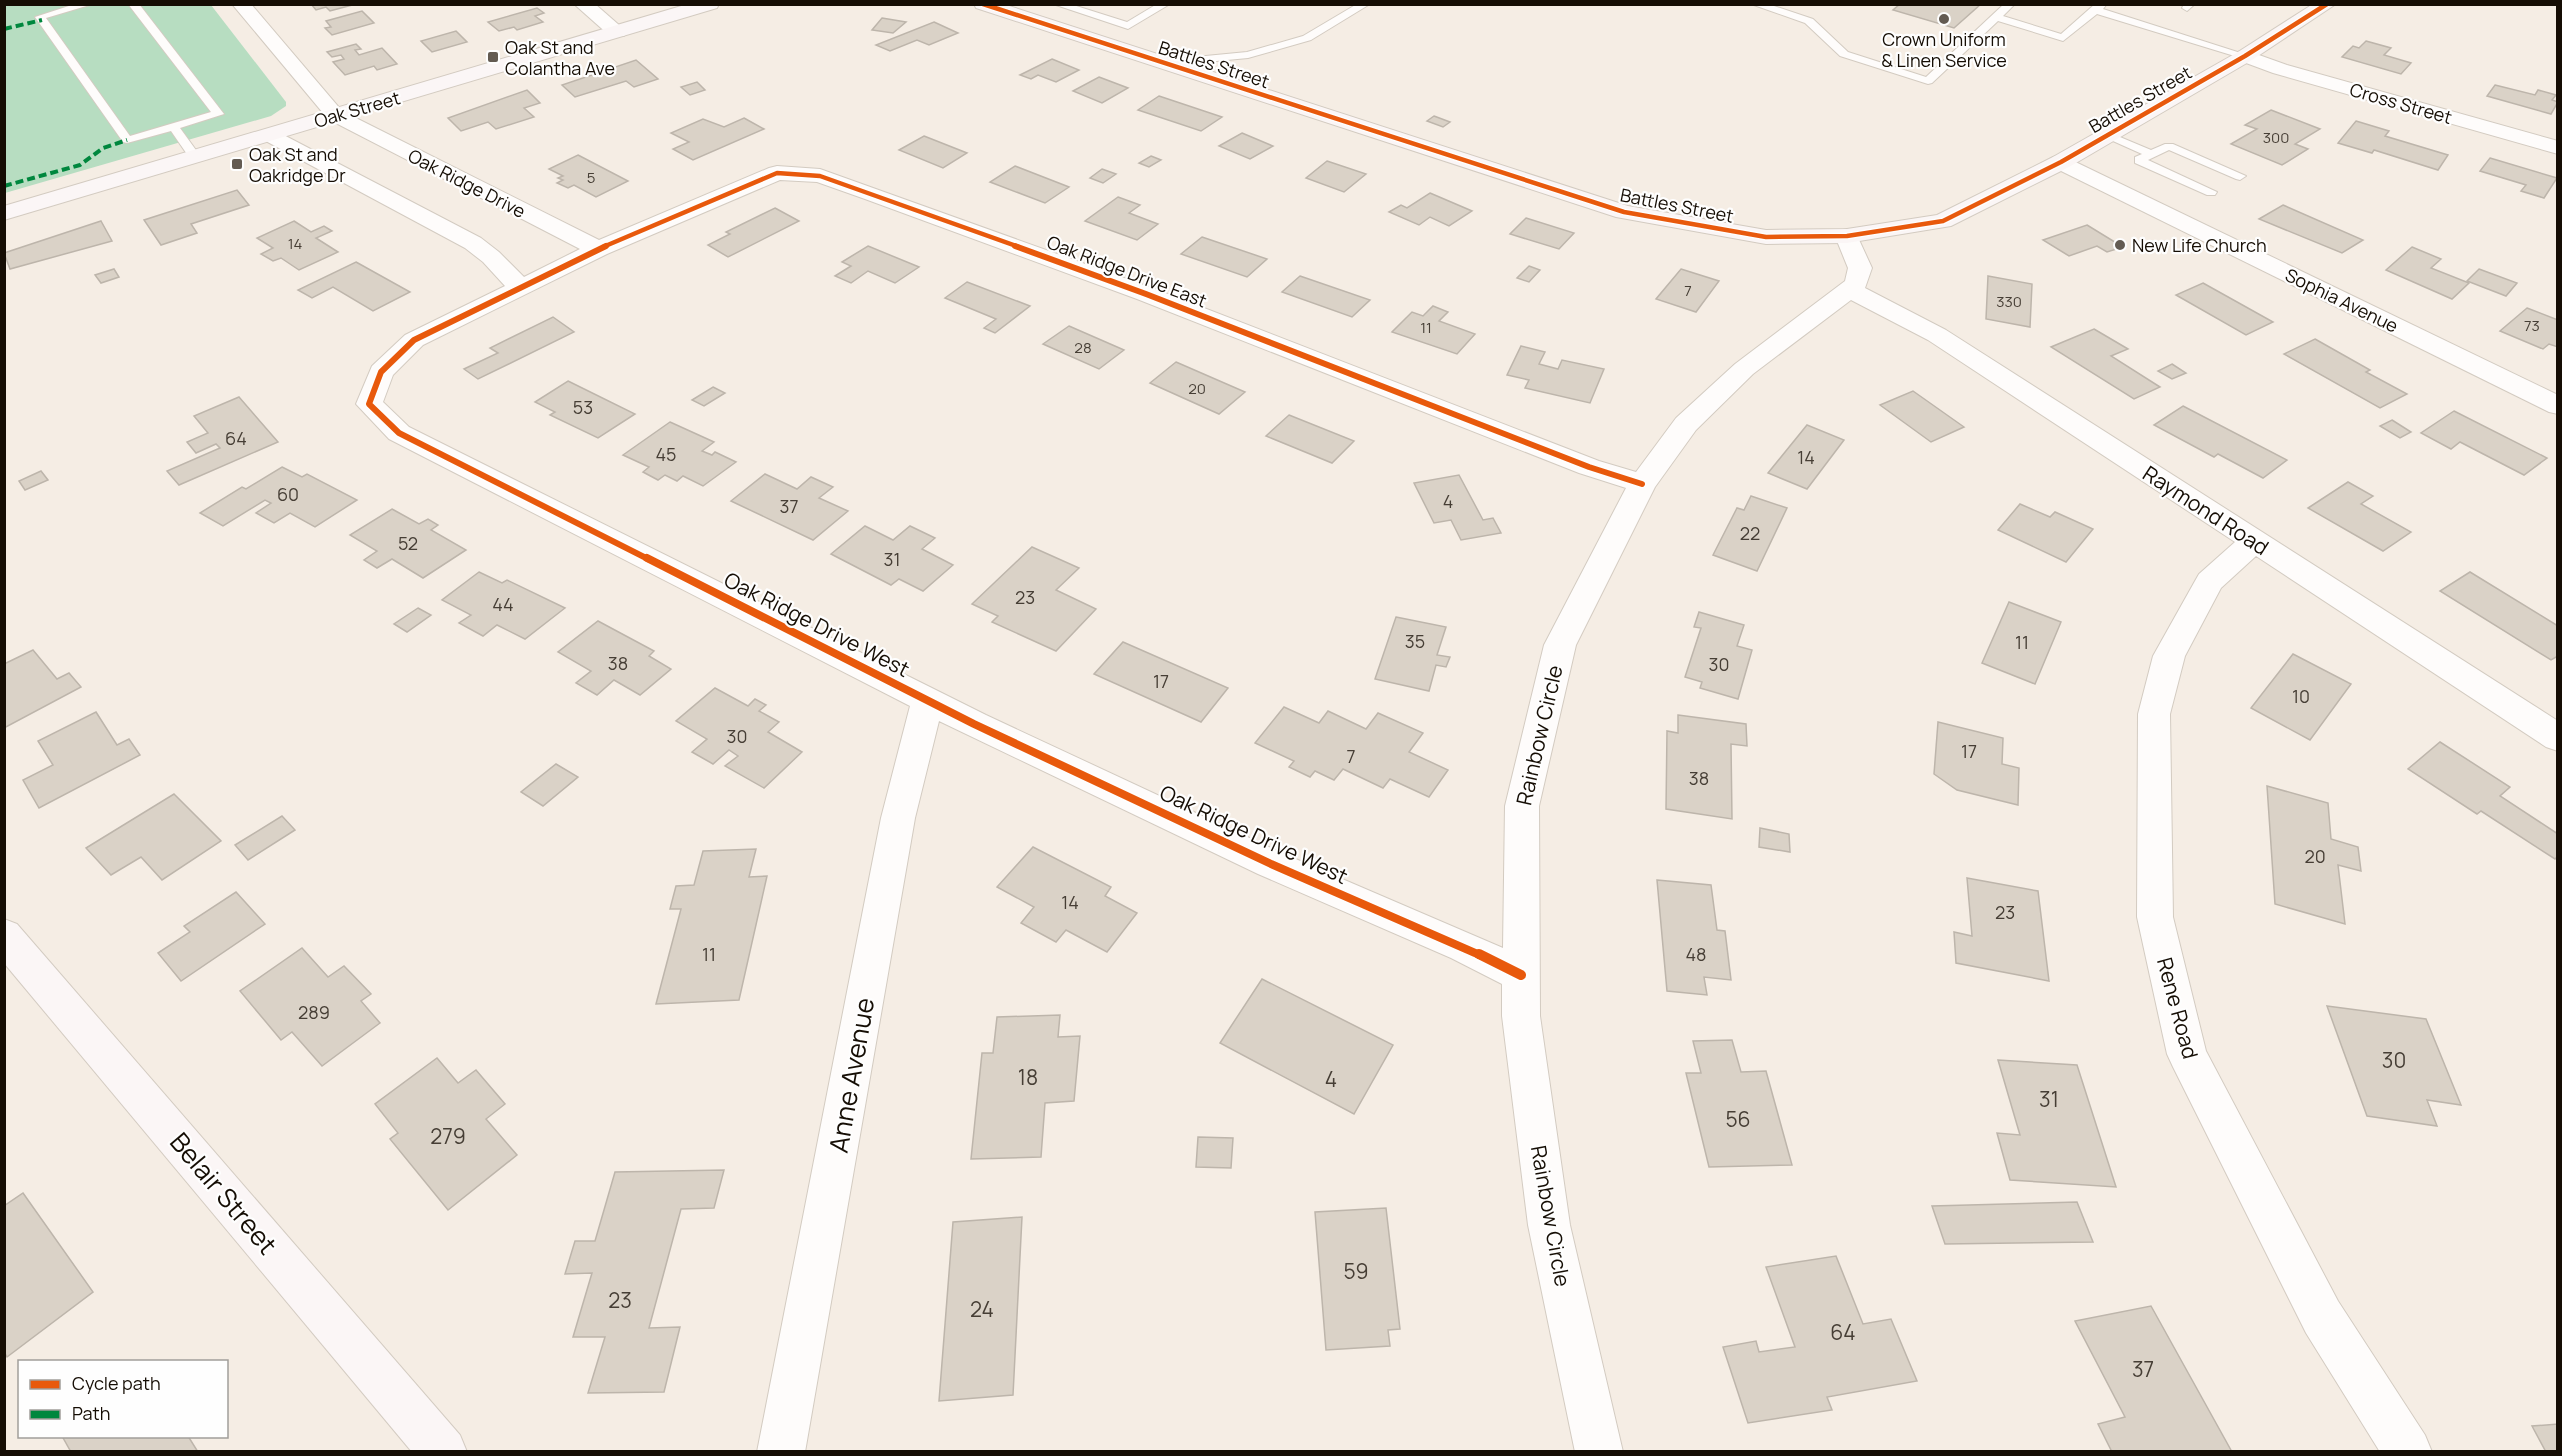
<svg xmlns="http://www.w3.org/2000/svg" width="2562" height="1456" viewBox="0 0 2562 1456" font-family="Manrope,sans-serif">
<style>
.green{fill:#b7ddc1}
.building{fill:#dad2c7;stroke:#bdb5ab;stroke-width:1.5}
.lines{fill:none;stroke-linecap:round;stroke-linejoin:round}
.lane-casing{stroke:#d3cbc1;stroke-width:2}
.street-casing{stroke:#d3cbc1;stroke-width:2}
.secondary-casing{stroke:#d3cbc1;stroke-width:2}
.lane{fill:#fefcfb;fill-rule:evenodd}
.street{fill:#fefcfb;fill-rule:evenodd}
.secondary{fill:#fbf6f6;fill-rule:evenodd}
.quiet{stroke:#00873e;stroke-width:4;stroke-dasharray:8 4;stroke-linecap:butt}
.cycleway-far3-casing{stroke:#fefefe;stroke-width:7}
.cycleway-far2-casing{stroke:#fefefe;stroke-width:9}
.cycleway-far1-casing{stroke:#fefefe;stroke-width:11}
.cycleway-casing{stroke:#fefefe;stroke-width:14}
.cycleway-far3{stroke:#e8590c;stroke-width:4.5}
.cycleway-far2{stroke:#e8590c;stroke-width:6}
.cycleway-far1{stroke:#e8590c;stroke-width:8}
.cycleway{stroke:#e8590c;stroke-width:10}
.poi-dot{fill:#635b52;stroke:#fefefe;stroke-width:2}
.labels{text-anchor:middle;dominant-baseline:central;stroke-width:4.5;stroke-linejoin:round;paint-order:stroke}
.far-number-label{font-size:15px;fill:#463e35}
.far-poi-label{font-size:18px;fill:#150d04;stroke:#fefefe;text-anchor:start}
.far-street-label{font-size:18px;fill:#150d04;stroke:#fefefe}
.number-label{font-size:18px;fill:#463e35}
.street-label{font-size:21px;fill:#150d04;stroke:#fefefe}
.near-number-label{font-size:21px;fill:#463e35}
.near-street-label{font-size:26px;fill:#150d04;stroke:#fefefe}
</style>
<rect width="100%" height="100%" fill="#f5ede4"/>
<!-- green -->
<polygon class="green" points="5,5 211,5 286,102 286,106 271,116 5,193"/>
<!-- building -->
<g class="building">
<polygon points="311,4 351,4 352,5 330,11 326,7 316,10"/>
<polygon points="1900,4 1981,4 1954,28 1893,10"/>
<polygon points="537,8 544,13 535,16 543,22 517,30 514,27 499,31 488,22"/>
<polygon points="362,11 374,23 332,35 325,28 331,27 326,21"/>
<polygon points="882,18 906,22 893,33 872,30"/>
<polygon points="934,22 958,33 929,45 917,40 890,51 876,45"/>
<polygon points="456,31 467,42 432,52 421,41"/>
<polygon points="2366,41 2391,48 2384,55 2411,63 2401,74 2342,57 2353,46 2359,48"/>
<polygon points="356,44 361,49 355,50 359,55 382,48 397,64 377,70 374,66 345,75 333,62 344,59 341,55 332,57 327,52"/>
<polygon points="1052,59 1079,70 1056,82 1038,75 1031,79 1020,75"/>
<polygon points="636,60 658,79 634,87 626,81 575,97 562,85"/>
<polygon points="1099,77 1128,88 1102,103 1073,91"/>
<polygon points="697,82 705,90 690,95 681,87"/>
<polygon points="2495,85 2535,95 2538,90 2556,95 2552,100 2558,102 2551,114 2487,96"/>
<polygon points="527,90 540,103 524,108 534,117 496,129 488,122 461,131 448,118"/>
<polygon points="1159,96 1222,117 1201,131 1138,110"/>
<polygon points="2271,110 2320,129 2295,144 2308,149 2282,165 2231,144 2257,129 2245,125"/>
<polygon points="1434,116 1450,122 1443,127 1427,121"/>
<polygon points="744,118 764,129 693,160 673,149 689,142 671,133 703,119 724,127"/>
<polygon points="2356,121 2389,131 2385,136 2448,155 2438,170 2374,150 2372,153 2338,143"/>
<polygon points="1242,133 1273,146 1250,159 1219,146"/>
<polygon points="924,136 967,153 943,168 899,150"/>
<polygon points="578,155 628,181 596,197 574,185 568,188 557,183 563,180 558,178 563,176 549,169"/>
<polygon points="1151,156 1161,160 1149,167 1139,163"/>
<polygon points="2490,158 2557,178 2544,198 2521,191 2526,185 2480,171"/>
<polygon points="1327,161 1366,174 1344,192 1306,178"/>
<polygon points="1015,166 1069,187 1045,203 990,182"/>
<polygon points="1102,169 1116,174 1103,183 1090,178"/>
<polygon points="237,190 249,205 191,224 197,233 161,245 144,220"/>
<polygon points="1430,193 1472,211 1449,226 1430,217 1419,225 1389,212 1401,205 1407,208"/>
<polygon points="1118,197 1140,205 1129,213 1158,224 1137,240 1085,221"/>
<polygon points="2283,205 2363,240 2342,253 2259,219"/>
<polygon points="775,208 799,221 728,257 708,245 730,234 726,232"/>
<polygon points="1526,218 1574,233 1559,249 1510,234"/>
<polygon points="101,221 112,241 10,269 4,253"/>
<polygon points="294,221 311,232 324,226 332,231 316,238 338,252 299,270 281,258 273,261 261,254 273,248 257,238"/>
<polygon points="2087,225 2123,247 2107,252 2097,246 2069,256 2043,240"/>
<polygon points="1202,237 1267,259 1247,277 1181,254"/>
<polygon points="868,246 919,267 895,283 868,271 851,283 835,276 851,266 842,262"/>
<polygon points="2412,247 2441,259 2431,268 2469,283 2452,299 2386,270"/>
<polygon points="356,262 410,292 373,311 333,287 312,298 298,290"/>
<polygon points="1529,266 1540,270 1529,282 1517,278"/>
<polygon points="114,269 119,277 101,283 95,275"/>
<polygon points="1681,269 1719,281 1696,312 1656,299"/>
<polygon points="2479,269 2517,283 2506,296 2467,281"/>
<polygon points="1300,276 1370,300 1352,317 1282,292"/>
<polygon points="1988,276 2032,284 2030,327 1986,319"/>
<polygon points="967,282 1030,306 995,333 984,328 996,319 945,298"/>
<polygon points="2203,283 2273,322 2246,335 2176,295"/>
<polygon points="1433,306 1448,312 1439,321 1475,334 1457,354 1392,332 1412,312 1423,316"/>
<polygon points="2527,308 2558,320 2558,347 2549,344 2543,349 2500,331"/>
<polygon points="553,317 574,332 478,379 464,369 498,353 490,348"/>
<polygon points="1069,326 1124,350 1099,369 1043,344"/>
<polygon points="2094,329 2128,349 2111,356 2160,387 2134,399 2051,347"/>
<polygon points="2315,339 2370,370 2366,372 2407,394 2380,408 2284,354"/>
<polygon points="1521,346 1545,352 1539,364 1558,369 1562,360 1604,369 1590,403 1525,388 1529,380 1507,375"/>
<polygon points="1176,362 1245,392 1219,414 1150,383"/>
<polygon points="2172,364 2186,373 2172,379 2158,371"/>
<polygon points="568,381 635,414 598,438 550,415 555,412 535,402"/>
<polygon points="713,387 725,393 704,406 692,400"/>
<polygon points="1913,391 1964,427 1931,442 1880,405"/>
<polygon points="239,397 278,442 179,485 167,471 220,448 216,444 196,453 187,442 208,433 194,416"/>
<polygon points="2183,406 2287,460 2263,478 2218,454 2214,457 2154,425"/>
<polygon points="2454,411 2547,458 2524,475 2460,442 2451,449 2421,433"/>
<polygon points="1289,415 1354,441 1332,463 1266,436"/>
<polygon points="2392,420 2411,432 2400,438 2380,426"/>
<polygon points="670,422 714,442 702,451 712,455 715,452 736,462 703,486 683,476 677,481 665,475 658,480 643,472 649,467 623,455"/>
<polygon points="1807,425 1844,440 1807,489 1768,473"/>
<polygon points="282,467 302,477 307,474 357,500 315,527 290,513 274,523 256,513 271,503 265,500 223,526 200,513 242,487 246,489"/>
<polygon points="41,471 48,480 25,490 19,481"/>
<polygon points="765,474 797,489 811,477 833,487 819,498 848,511 813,540 731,501"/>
<polygon points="1459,475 1483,520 1493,518 1501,533 1461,540 1451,520 1434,523 1414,483"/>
<polygon points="2348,482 2373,496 2361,504 2411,532 2383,551 2308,508"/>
<polygon points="1751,496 1787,508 1757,571 1713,555 1737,508 1744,510"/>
<polygon points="2020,504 2050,517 2055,512 2093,529 2066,562 1998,530"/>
<polygon points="392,509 419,524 428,519 438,525 431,530 466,550 423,578 392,559 377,568 364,560 377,551 350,535"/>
<polygon points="865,526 893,540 910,526 935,538 922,549 953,565 923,591 899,579 891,585 831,554"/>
<polygon points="1032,547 1079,568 1056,590 1096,609 1056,651 992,622 998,616 972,604"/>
<polygon points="479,572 502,583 507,580 565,608 525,639 497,625 483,636 459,623 471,615 442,600"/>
<polygon points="2470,572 2558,626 2558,656 2551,660 2440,591"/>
<polygon points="2009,602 2061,622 2035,684 1982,663"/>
<polygon points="418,608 431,615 407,632 394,624"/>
<polygon points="1699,612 1744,625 1737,646 1752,650 1738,699 1700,688 1702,682 1685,677 1701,628 1694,627"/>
<polygon points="1396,617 1446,627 1437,655 1450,657 1446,667 1436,665 1429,691 1375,679"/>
<polygon points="598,621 654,651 649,656 671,669 640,695 614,680 597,695 576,683 591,671 558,652"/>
<polygon points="1123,642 1228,688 1201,722 1094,674"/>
<polygon points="33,650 57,679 69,673 81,687 4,728 4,664"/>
<polygon points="2293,654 2351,684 2310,740 2251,708"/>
<polygon points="715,688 748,706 755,699 766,705 759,711 779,722 768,732 802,752 764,788 725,766 738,756 729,750 713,764 692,752 707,739 676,721"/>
<polygon points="1284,707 1319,723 1328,711 1366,729 1378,713 1423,733 1409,752 1448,770 1429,797 1390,779 1383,788 1343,769 1334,780 1315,771 1310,777 1289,767 1294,761 1255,743"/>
<polygon points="96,712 117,745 129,739 140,755 39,808 23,780 53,765 38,741"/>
<polygon points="1678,715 1746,724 1747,746 1731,744 1732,819 1666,809 1667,731 1678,733"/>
<polygon points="1938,722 2003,738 2002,764 2019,768 2018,805 1957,790 1934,774"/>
<polygon points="2440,742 2510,787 2500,796 2558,834 2558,856 2555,859 2481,811 2477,814 2408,769"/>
<polygon points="556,764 578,777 543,806 521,792"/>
<polygon points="2267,786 2328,803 2331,839 2358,847 2361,871 2338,865 2345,924 2275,904"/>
<polygon points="174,794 221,841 162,880 141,857 111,875 86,848"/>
<polygon points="282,816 295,830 248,860 235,845"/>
<polygon points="1760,828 1789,834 1790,852 1759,847"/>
<polygon points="1033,847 1111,887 1105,896 1137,913 1107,952 1066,930 1056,942 1021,923 1034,907 997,887"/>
<polygon points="756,849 749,877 767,876 739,1000 656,1004 681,909 670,909 676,886 694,885 703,851"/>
<polygon points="1967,878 2038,891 2049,981 1956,963 1954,932 1972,936"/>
<polygon points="1657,880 1711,885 1717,930 1725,931 1731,980 1704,977 1707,995 1667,991"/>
<polygon points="236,892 265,924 181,981 158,953 190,932 184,926"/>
<polygon points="302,948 328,977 344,966 371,994 361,1001 380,1023 322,1066 292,1032 281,1040 240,991"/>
<polygon points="1262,979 1393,1045 1354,1114 1220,1043"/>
<polygon points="2327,1006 2426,1019 2461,1105 2427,1100 2437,1126 2367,1116"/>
<polygon points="1060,1015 1058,1037 1080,1036 1074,1101 1045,1103 1041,1157 971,1159 982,1053 993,1053 997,1017"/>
<polygon points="1732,1040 1741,1072 1766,1071 1792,1165 1709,1167 1686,1073 1701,1073 1693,1041"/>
<polygon points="437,1058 458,1083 476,1070 505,1104 486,1119 517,1155 448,1210 390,1139 398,1133 375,1104"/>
<polygon points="1998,1060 2077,1065 2116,1187 2010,1180 1997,1133 2020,1135"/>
<polygon points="1198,1137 1233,1138 1231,1168 1196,1167"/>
<polygon points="724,1170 714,1208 681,1209 649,1328 680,1327 664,1392 588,1393 605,1337 573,1337 592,1273 565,1274 575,1241 595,1241 615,1172"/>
<polygon points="23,1193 93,1292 7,1357 4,1352 4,1206"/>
<polygon points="2077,1202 2093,1242 1945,1244 1932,1206"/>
<polygon points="1386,1208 1400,1329 1388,1330 1390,1346 1326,1350 1315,1212"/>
<polygon points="1022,1217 1013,1395 939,1401 953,1222"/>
<polygon points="1836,1256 1863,1324 1891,1319 1917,1381 1827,1397 1832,1410 1748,1423 1723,1347 1756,1341 1759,1352 1795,1347 1766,1267"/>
<polygon points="2151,1306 2232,1452 2112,1452 2098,1424 2125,1417 2075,1321"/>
<polygon points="2558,1424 2558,1452 2546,1452 2532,1426"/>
<polygon points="62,1436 188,1436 198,1452 71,1452"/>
</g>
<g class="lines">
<defs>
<g id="lane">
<polygon points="75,4 93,4 46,18 130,136 211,112 128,4 139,4 224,114 180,128 201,157 199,160 191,160 171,131 127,143 123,142 35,17"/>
<polygon points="1053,4 1070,4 1127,22 1157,4 1170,4 1128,29"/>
<polygon points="1357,4 1370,4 1311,40 1248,58 1164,66 1159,63 1164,60 1247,52 1303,36"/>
<polygon points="1751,4 1768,4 1813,19 1848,52 1926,77 2004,4 2015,4 2003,16 2061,34 2095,4 2107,4 2103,9 2250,56 2249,58 2241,58 2097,14 2063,41 1998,21 1932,83 1928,84 1840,56 1805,23"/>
<polygon points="2184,4 2195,4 2187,11 2182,8"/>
<polygon points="2108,132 2151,150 2165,144 2173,144 2246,176 2240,180 2236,179 2169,150 2148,160 2217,192 2215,195 2207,195 2135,163 2135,157 2142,154 2104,137 2104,133"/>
</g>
<g id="street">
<path d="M232,4H251L342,111L599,240L769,168L777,166L820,169L1155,289L1599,461L1636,472L1676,418L1735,364L1845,281L1848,268L1835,236L1839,231L1847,229L1855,231L1872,268L1865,288L1946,330L2558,721V751L2546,747L2256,556L2221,588L2185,656L2170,714L2173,917L2206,1051L2338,1301L2425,1435L2432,1452H2380L2306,1333L2173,1067L2167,1054L2137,917L2138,714L2153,656L2195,581L2199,574L2235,542L1928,340L1851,300L1753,374L1696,430L1655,487L1576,645L1539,806L1540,1016L1570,1225L1623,1452H1575L1528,1225L1502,1016V984L1451,958L1258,874L939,721L915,818L805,1452H757L881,818L910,706L389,439L356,404L372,366L405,335L505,286L483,262L465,248L262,139L258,135L262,131L269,129L276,131L481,238L499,252L524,277L580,249L328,119ZM780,180L817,182L865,199L1137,299L1579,473L1626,488L1544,645L1505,806L1503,948L1284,854L986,715L409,427L383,402L393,375L423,345L607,254Z"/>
<polygon points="574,4 595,4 627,32 624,36 610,36"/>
<polygon points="2245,50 2287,65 2558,141 2558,154 2273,73 2238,60 2235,56 2238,52"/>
<polygon points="2061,155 2558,395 2558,414 2549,412 2053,167 2050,162 2053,157"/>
</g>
<g id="secondary">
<polygon points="688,4 719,4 717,8 4,220 4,206"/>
<polygon points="974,4 1003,4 1628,206 1766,230 1847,229 1937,215 2053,157 2238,52 2313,4 2336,4 2252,60 2069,167 1951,226 1847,243 1766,244 1616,217 976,8"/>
<polygon points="4,919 17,924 460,1435 467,1452 412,1452 4,963"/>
</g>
</defs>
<!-- lane casing -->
<use href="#lane" class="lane-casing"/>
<!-- street casing -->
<use href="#street" class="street-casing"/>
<!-- secondary casing -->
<use href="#secondary" class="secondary-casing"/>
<!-- lane -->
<use href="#lane" class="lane"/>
<!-- street -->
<use href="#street" class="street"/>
<!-- secondary -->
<use href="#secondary" class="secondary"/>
<!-- quiet -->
<g class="quiet">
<polyline points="4,29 42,20"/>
<polyline points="4,186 80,165 103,148 127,140"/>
</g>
<defs>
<g id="cycleway-far3">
<polyline points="983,4 1624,212 1766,237 1847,236 1943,221 2061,162 2245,56 2327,4"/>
<polyline points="603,247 777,173 820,176 1019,247"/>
</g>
<g id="cycleway-far2">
<polyline points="606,246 414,340 381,372 369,404 399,433 650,560"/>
<polyline points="1015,246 1146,294 1589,467 1642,484"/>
</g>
<polyline id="cycleway-far1" points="647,558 974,724 1271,864 1482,956"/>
<polyline id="cycleway" points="1479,954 1521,975"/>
</defs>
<!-- cycleway-far3 casing -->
<use href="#cycleway-far3" class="cycleway-far3-casing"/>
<!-- cycleway-far2 casing -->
<use href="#cycleway-far2" class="cycleway-far2-casing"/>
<!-- cycleway-far1 casing -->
<use href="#cycleway-far1" class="cycleway-far1-casing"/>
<!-- cycleway casing -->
<use href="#cycleway" class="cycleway-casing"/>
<!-- cycleway-far3 -->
<use href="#cycleway-far3" class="cycleway-far3"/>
<!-- cycleway-far2 -->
<use href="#cycleway-far2" class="cycleway-far2"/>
<!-- cycleway-far1 -->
<use href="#cycleway-far1" class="cycleway-far1"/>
<!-- cycleway -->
<use href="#cycleway" class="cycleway"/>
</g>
<!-- markers -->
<g class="poi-dot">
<circle cx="1944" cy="19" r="6"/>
<rect x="487" y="51" width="12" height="12" rx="3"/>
<rect x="231" y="158" width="12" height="12" rx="3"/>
<circle cx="2120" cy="245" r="6"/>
</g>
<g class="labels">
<!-- far-number labels -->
<g class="far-number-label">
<text x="2276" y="137">300</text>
<text x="591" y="177">5</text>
<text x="295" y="243">14</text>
<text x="1688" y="290">7</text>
<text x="2009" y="301">330</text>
<text x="2532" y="325">73</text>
<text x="1426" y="327">11</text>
<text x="1083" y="347">28</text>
<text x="1197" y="388">20</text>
</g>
<!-- far-poi labels -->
<g class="far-poi-label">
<text x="1944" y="39" text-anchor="middle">Crown Uniform<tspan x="1944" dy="21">&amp; Linen Service</tspan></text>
<text x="505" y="47">Oak St and<tspan x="505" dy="21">Colantha Ave</tspan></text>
<text x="249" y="154">Oak St and<tspan x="249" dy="21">Oakridge Dr</tspan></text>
<text x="2132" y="245">New Life Church</text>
</g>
<!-- far-street labels -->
<g class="far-street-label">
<text transform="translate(1214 64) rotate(18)">Battles Street</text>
<text transform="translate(2140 99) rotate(-30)">Battles Street</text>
<text transform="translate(2401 103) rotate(16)">Cross Street</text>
<text transform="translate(357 109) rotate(-16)">Oak Street</text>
<text transform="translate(467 183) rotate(27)">Oak Ridge Drive</text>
<text transform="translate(1677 205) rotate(11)">Battles Street</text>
<text transform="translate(1127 271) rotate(21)">Oak Ridge Drive East</text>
<text transform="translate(2342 300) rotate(26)">Sophia Avenue</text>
</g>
<!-- number labels -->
<g class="number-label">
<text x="583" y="407">53</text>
<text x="236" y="438">64</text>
<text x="666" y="454">45</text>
<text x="1806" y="457">14</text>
<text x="288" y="494">60</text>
<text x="1448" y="501">4</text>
<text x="789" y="506">37</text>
<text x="1750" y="533">22</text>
<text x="408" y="543">52</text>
<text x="892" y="559">31</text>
<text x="1025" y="597">23</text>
<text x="503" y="604">44</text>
<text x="1415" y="641">35</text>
<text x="2022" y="642">11</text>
<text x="618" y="663">38</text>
<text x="1719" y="664">30</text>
<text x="1161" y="681">17</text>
<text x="2301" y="696">10</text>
<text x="737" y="736">30</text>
<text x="1969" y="751">17</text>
<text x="1351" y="756">7</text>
<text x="1699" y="778">38</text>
<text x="2315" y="856">20</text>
<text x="1070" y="902">14</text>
<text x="2005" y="912">23</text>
<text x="709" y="954">11</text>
<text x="1696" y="954">48</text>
<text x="314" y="1012">289</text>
</g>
<!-- street labels -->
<g class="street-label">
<text transform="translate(2206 510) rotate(33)">Raymond Road</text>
<text transform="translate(817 624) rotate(27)">Oak Ridge Drive West</text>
<text transform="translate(1539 735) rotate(-77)">Rainbow Circle</text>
<text transform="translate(1254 834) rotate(25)">Oak Ridge Drive West</text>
<text transform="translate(2178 1008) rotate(75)">Rene Road</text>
<text transform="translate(1551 1216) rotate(80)">Rainbow Circle</text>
</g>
<!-- near-number labels -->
<g class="near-number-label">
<text x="2394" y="1060">30</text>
<text x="1028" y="1077">18</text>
<text x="1331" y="1079">4</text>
<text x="2049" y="1099">31</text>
<text x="1738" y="1119">56</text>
<text x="448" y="1136">279</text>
<text x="1356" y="1271">59</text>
<text x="620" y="1300">23</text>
<text x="982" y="1309">24</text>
<text x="1843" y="1332">64</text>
<text x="2143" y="1369">37</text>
</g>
<!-- near-street labels -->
<g class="near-street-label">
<text transform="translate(851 1075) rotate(-80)">Anne Avenue</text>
<text transform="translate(224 1193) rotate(50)">Belair Street</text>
</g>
</g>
<!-- border -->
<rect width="2562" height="1456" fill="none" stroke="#150d04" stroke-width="12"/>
<!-- legend -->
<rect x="18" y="1360" width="210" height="78" fill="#fefefe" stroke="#a19e9a" stroke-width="1.5"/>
<rect x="30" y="1380" width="30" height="9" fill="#e8590c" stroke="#a19e9a" stroke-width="1.5"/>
<text x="72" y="1390" font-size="18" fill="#150d04">Cycle path</text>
<rect x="30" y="1410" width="30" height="9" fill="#00873e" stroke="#a19e9a" stroke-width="1.5"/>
<text x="72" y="1420" font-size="18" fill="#150d04">Path</text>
</svg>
